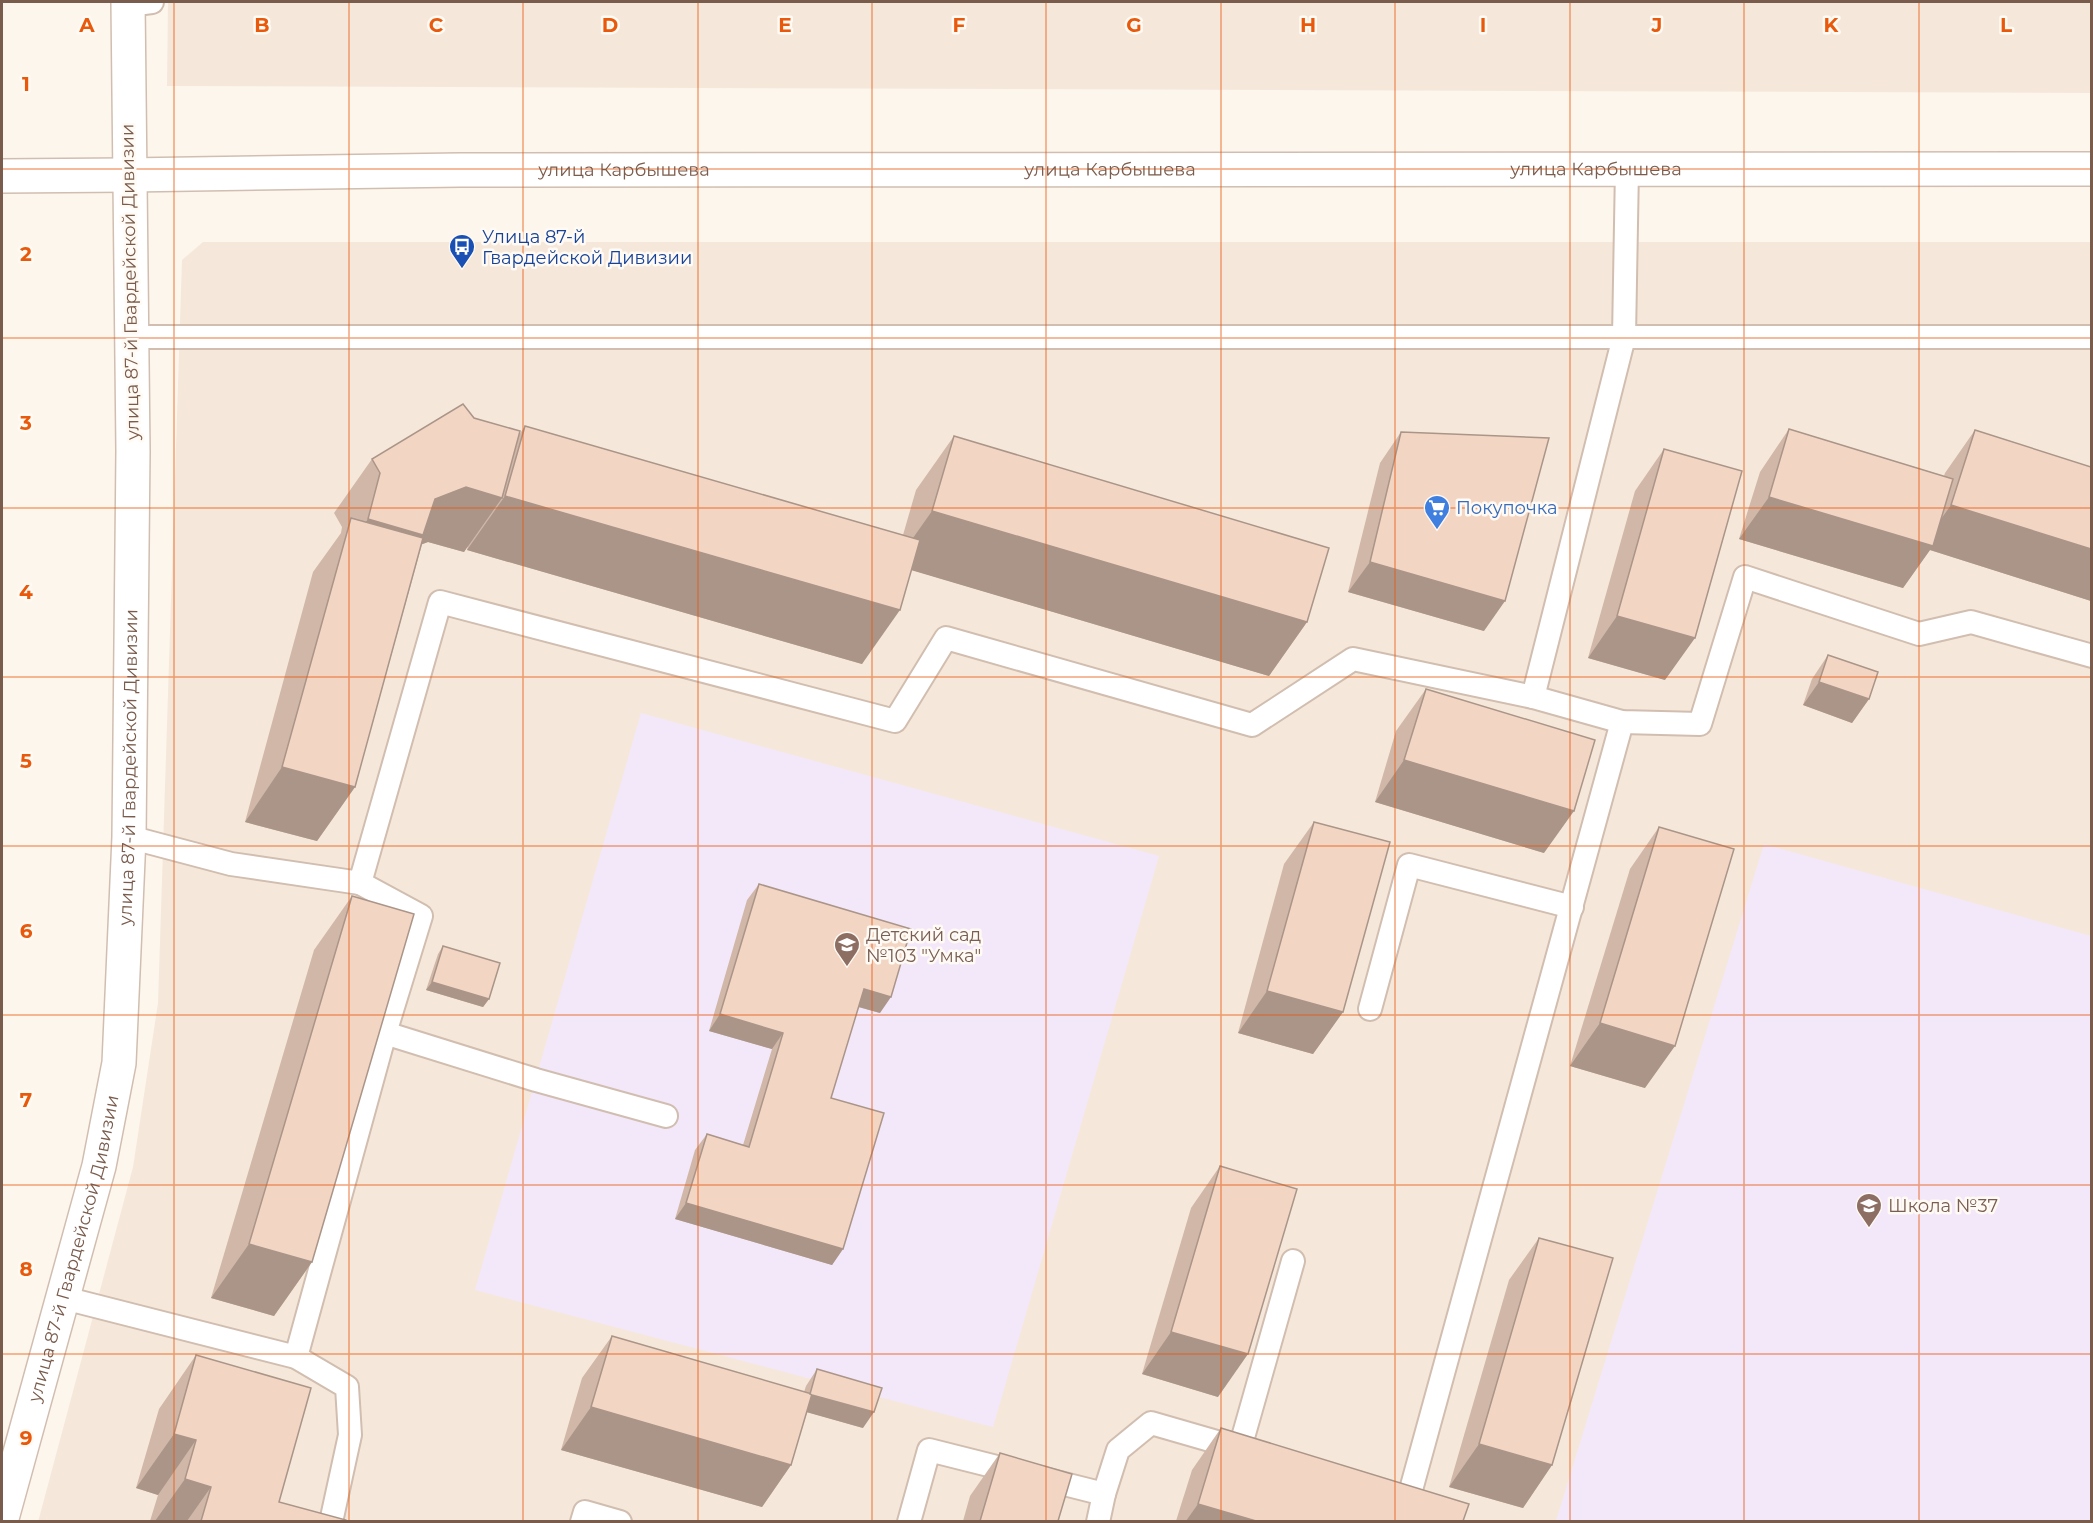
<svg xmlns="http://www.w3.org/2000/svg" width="2093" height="1523" viewBox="0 0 2093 1523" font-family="Montserrat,sans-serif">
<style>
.residential{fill:#f5e8da}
.education{fill:#f3e8fa}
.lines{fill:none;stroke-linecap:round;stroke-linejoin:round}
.service-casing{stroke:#d1beb0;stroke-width:26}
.minor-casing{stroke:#d1beb0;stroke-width:36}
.tertiary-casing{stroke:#d1beb0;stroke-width:36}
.service{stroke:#fff;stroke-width:22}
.minor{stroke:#fff;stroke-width:33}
.tertiary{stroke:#fff;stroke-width:33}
.wall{fill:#d1b7a8}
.shaded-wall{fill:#aa9588}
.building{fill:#f3d5c3;stroke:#aa9588;stroke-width:1.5}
.grid{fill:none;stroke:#e8590c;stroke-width:1.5;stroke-opacity:0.55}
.labels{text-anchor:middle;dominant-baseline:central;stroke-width:5;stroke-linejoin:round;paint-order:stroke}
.street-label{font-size:18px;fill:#7a5c4d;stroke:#fffaf3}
.transit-label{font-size:18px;fill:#164399;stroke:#fffaf3;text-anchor:start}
.shop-label{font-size:18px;fill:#366cbe;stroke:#fffaf3;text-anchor:start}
.education-label{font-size:18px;fill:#785e54;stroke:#fffaf3;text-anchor:start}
.grid-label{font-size:20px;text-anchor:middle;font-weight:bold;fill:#e8590c;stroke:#fffaf3;stroke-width:5;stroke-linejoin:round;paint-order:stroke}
</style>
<rect width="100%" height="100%" fill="#fdf6ec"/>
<!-- residential -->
<g class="residential">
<polygon points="168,2 2091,2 2092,93 167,86"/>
<polygon points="203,242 2091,242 2091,1521 38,1522 133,1167 158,1003 182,260"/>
</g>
<!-- education -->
<g class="education">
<polygon points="641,713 1159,856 993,1427 475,1290"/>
<polygon points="1764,844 2091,936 2091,1521 1556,1521"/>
</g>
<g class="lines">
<defs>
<g id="service">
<polyline points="128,5 152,2"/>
<polyline points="130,337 2092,337"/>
<polyline points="1533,697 1624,337 1627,168"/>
<polyline points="129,837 231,864 360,883 440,602 895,721 946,638 1252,725 1353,659 1533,697 1622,722 1700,724 1745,577 1919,634 1971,622 2092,656"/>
<polyline points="1370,1009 1409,865 1572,907"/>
<polyline points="385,1033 536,1080 666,1116"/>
<polyline points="64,1298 296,1357 347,1387 350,1435 331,1522"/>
<polyline points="296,1357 385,1033 421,916 360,883"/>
<polyline points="1240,1448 1293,1261"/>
<polyline points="1104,1494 1118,1450 1151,1423 1241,1449"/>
<polyline points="1409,1497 1622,722"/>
<polyline points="582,1522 585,1512 620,1522"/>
<polyline points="909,1522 929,1450 1104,1494 1098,1522"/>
</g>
<polyline id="minor" points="2,176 128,175"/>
<g id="tertiary">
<path id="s1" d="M128,175L460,170L2092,169"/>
<path id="s2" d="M2,1518L99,1166L119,1063L129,837L133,451L128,2"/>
</g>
</defs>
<!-- service casing -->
<use href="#service" class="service-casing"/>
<!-- minor casing -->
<use href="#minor" class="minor-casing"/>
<!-- tertiary casing -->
<use href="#tertiary" class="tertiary-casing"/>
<!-- service -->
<use href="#service" class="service"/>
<!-- minor -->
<use href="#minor" class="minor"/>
<!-- tertiary -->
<use href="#tertiary" class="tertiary"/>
</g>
<!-- wall -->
<g class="wall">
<polygon points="474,418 519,435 525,426 903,535 916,490 954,436 1307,622 1269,676 912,570 862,664 467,550 468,545 464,552 428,542 422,544 355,787 317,841 245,822 313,572 341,533 342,527 334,513 372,459"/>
<polygon points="1789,429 1944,476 1945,473 1975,430 2091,467 2091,601 1930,550 1903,588 1739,539 1760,472"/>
<polygon points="1401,432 1484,631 1348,592 1380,463"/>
<polygon points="1664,449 1665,680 1588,658 1635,491"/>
<polygon points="1828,655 1869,699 1852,723 1803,705 1812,679"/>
<polygon points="1426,689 1544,853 1375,802 1396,731"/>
<polygon points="1314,822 1343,1012 1313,1054 1238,1033 1284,864"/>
<polygon points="1659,827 1645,1088 1570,1066 1630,869"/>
<polygon points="759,884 880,1013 858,1007 831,1098 843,1249 832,1265 675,1219 695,1150 707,1134 743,1145 772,1049 709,1031 747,900"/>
<polygon points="352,896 312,1262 274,1316 211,1298 314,950"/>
<polygon points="443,946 489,999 483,1007 426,990 438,954"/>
<polygon points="1220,1166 1218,1397 1142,1374 1191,1208"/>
<polygon points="1539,1238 1552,1465 1523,1508 1449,1487 1509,1280"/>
<polygon points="612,1336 804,1392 806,1386 817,1369 863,1428 807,1412 791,1465 762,1507 561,1450 582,1378"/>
<polygon points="196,1355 279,1502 346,1521 150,1521 158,1495 136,1488 159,1409"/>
<polygon points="1221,1428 1463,1521 1176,1521 1192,1470"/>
<polygon points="1000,1453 1058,1521 963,1521 970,1496"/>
</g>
<!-- shaded-wall -->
<g class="shaded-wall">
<polygon points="466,487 502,498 464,552 428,542 415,547 340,558 368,519 435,499"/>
<polygon points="505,496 900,610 862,664 467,550"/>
<polygon points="1769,497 1924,543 1951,505 2091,549 2091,601 1930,550 1903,588 1739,539"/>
<polygon points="932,511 1307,622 1269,676 894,565"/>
<polygon points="1370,562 1505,601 1484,631 1348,592"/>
<polygon points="1617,616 1695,638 1665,680 1588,658"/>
<polygon points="1819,682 1869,699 1852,723 1803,705"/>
<polygon points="1404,760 1574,811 1544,853 1375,802"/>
<polygon points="282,767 355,787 317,841 245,822"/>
<polygon points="432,982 489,999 483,1007 426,990"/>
<polygon points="864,989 891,997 880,1013 852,1005"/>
<polygon points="1267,991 1343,1012 1313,1054 1238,1033"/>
<polygon points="720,1014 783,1033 772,1049 709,1031"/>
<polygon points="1600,1023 1675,1046 1645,1088 1570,1066"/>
<polygon points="686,1203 843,1249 832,1265 675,1219"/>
<polygon points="249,1244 312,1262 274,1316 211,1298"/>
<polygon points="1171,1332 1248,1354 1218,1397 1142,1374"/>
<polygon points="810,1394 874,1412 863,1428 799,1410"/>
<polygon points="591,1407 791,1465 762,1507 561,1450"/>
<polygon points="174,1434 196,1440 158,1495 136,1488"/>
<polygon points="1479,1444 1552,1465 1523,1508 1449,1487"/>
<polygon points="185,1479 211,1487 187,1521 155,1521"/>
<polygon points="1198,1504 1256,1521 1186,1521"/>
</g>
<!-- building -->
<g class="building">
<polygon points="463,404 474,418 520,431 502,498 466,487 435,499 423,535 368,519 380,473 372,459"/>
<polygon points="525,426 920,540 900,610 505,496"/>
<polygon points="1789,429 1953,479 1933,546 1769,497"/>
<polygon points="1975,430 2091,467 2091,549 1951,505"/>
<polygon points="1401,432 1549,438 1505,601 1370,562"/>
<polygon points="954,436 1329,548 1307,622 932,511"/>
<polygon points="1664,449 1742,471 1695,638 1617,616"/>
<polygon points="351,518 423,538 355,787 282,767"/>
<polygon points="1828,655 1878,672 1869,699 1819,682"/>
<polygon points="1426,689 1595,740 1574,811 1404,760"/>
<polygon points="1314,822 1390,842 1343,1012 1267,991"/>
<polygon points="1659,827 1734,849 1675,1046 1600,1023"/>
<polygon points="759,884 911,929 891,997 864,989 831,1098 884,1113 843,1249 686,1203 707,1134 749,1147 783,1033 720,1014"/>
<polygon points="352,896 414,914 312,1262 249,1244"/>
<polygon points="443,946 500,963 489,999 432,982"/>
<polygon points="1220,1166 1297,1189 1248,1354 1171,1332"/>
<polygon points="1539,1238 1613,1258 1552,1465 1479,1444"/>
<polygon points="612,1336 812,1394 791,1465 591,1407"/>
<polygon points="196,1355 311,1388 279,1502 346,1520 346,1521 201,1521 211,1487 185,1479 196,1440 174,1434"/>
<polygon points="817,1369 882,1388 874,1412 812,1395 810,1394"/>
<polygon points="1221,1428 1469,1504 1463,1521 1256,1521 1198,1504"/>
<polygon points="1000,1453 1072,1474 1058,1521 980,1521"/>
</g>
<!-- grid -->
<path class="grid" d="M174,2V1522M349,2V1522M523,2V1522M698,2V1522M872,2V1522M1046,2V1522M1221,2V1522M1395,2V1522M1570,2V1522M1744,2V1522M1919,2V1522M2,169H2092M2,338H2092M2,508H2092M2,677H2092M2,846H2092M2,1015H2092M2,1185H2092M2,1354H2092"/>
<!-- icons -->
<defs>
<symbol id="bus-pin" viewBox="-11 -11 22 30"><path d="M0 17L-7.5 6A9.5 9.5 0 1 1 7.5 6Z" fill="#1a4fb4" stroke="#fffaf3"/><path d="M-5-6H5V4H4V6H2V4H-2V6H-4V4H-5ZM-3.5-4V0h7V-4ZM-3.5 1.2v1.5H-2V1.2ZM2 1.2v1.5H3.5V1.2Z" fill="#fff"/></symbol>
<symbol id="supermarket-pin" viewBox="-11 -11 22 30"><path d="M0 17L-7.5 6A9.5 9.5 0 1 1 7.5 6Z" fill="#3f7fe0" stroke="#fffaf3"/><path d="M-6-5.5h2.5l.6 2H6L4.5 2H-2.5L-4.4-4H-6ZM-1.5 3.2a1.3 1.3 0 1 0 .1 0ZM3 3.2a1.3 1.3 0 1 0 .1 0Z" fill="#fff"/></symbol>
<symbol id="school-pin" viewBox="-11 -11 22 30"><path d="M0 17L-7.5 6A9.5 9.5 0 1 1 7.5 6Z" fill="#8d6e63" stroke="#fffaf3"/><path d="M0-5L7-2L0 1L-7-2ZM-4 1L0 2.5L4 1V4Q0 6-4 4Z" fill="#fff"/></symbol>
</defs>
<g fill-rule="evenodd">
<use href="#bus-pin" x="447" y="232" width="30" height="40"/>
<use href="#supermarket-pin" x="1422" y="493" width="30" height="40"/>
<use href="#school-pin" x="832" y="930" width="30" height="40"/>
<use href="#school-pin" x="1854" y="1191" width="30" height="40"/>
</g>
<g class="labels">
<!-- street labels -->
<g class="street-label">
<text stroke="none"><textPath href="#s1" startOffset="1468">улица Карбышева</textPath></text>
<text stroke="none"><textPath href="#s1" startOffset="982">улица Карбышева</textPath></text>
<text stroke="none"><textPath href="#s1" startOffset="496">улица Карбышева</textPath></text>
<text transform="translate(130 282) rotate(-91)">улица 87-й Гвардейской Дивизии</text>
<text stroke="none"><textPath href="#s2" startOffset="766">улица 87-й Гвардейской Дивизии</textPath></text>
<text stroke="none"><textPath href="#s2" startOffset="279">улица 87-й Гвардейской Дивизии</textPath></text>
</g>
<!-- transit labels -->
<g class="transit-label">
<text x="482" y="237">Улица 87-й<tspan x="482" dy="21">Гвардейской Дивизии</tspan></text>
</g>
<!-- shop labels -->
<g class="shop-label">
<text x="1456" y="508">Покупочка</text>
</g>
<!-- education labels -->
<g class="education-label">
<text x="866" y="935">Детский сад<tspan x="866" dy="21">№103 "Умка"</tspan></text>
<text x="1888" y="1206">Школа №37</text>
</g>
</g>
<g class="grid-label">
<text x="87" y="32">A</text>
<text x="262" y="32">B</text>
<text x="436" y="32">C</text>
<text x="610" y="32">D</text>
<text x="785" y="32">E</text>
<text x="959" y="32">F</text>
<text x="1134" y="32">G</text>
<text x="1308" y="32">H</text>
<text x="1483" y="32">I</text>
<text x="1657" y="32">J</text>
<text x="1831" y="32">K</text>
<text x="2006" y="32">L</text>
<text x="26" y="91">1</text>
<text x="26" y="261">2</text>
<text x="26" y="430">3</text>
<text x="26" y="599">4</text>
<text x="26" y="768">5</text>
<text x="26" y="938">6</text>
<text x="26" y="1107">7</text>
<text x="26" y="1276">8</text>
<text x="26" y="1445">9</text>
</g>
<!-- border -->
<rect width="2093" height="1523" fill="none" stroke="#7a5c4d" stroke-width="6"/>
</svg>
